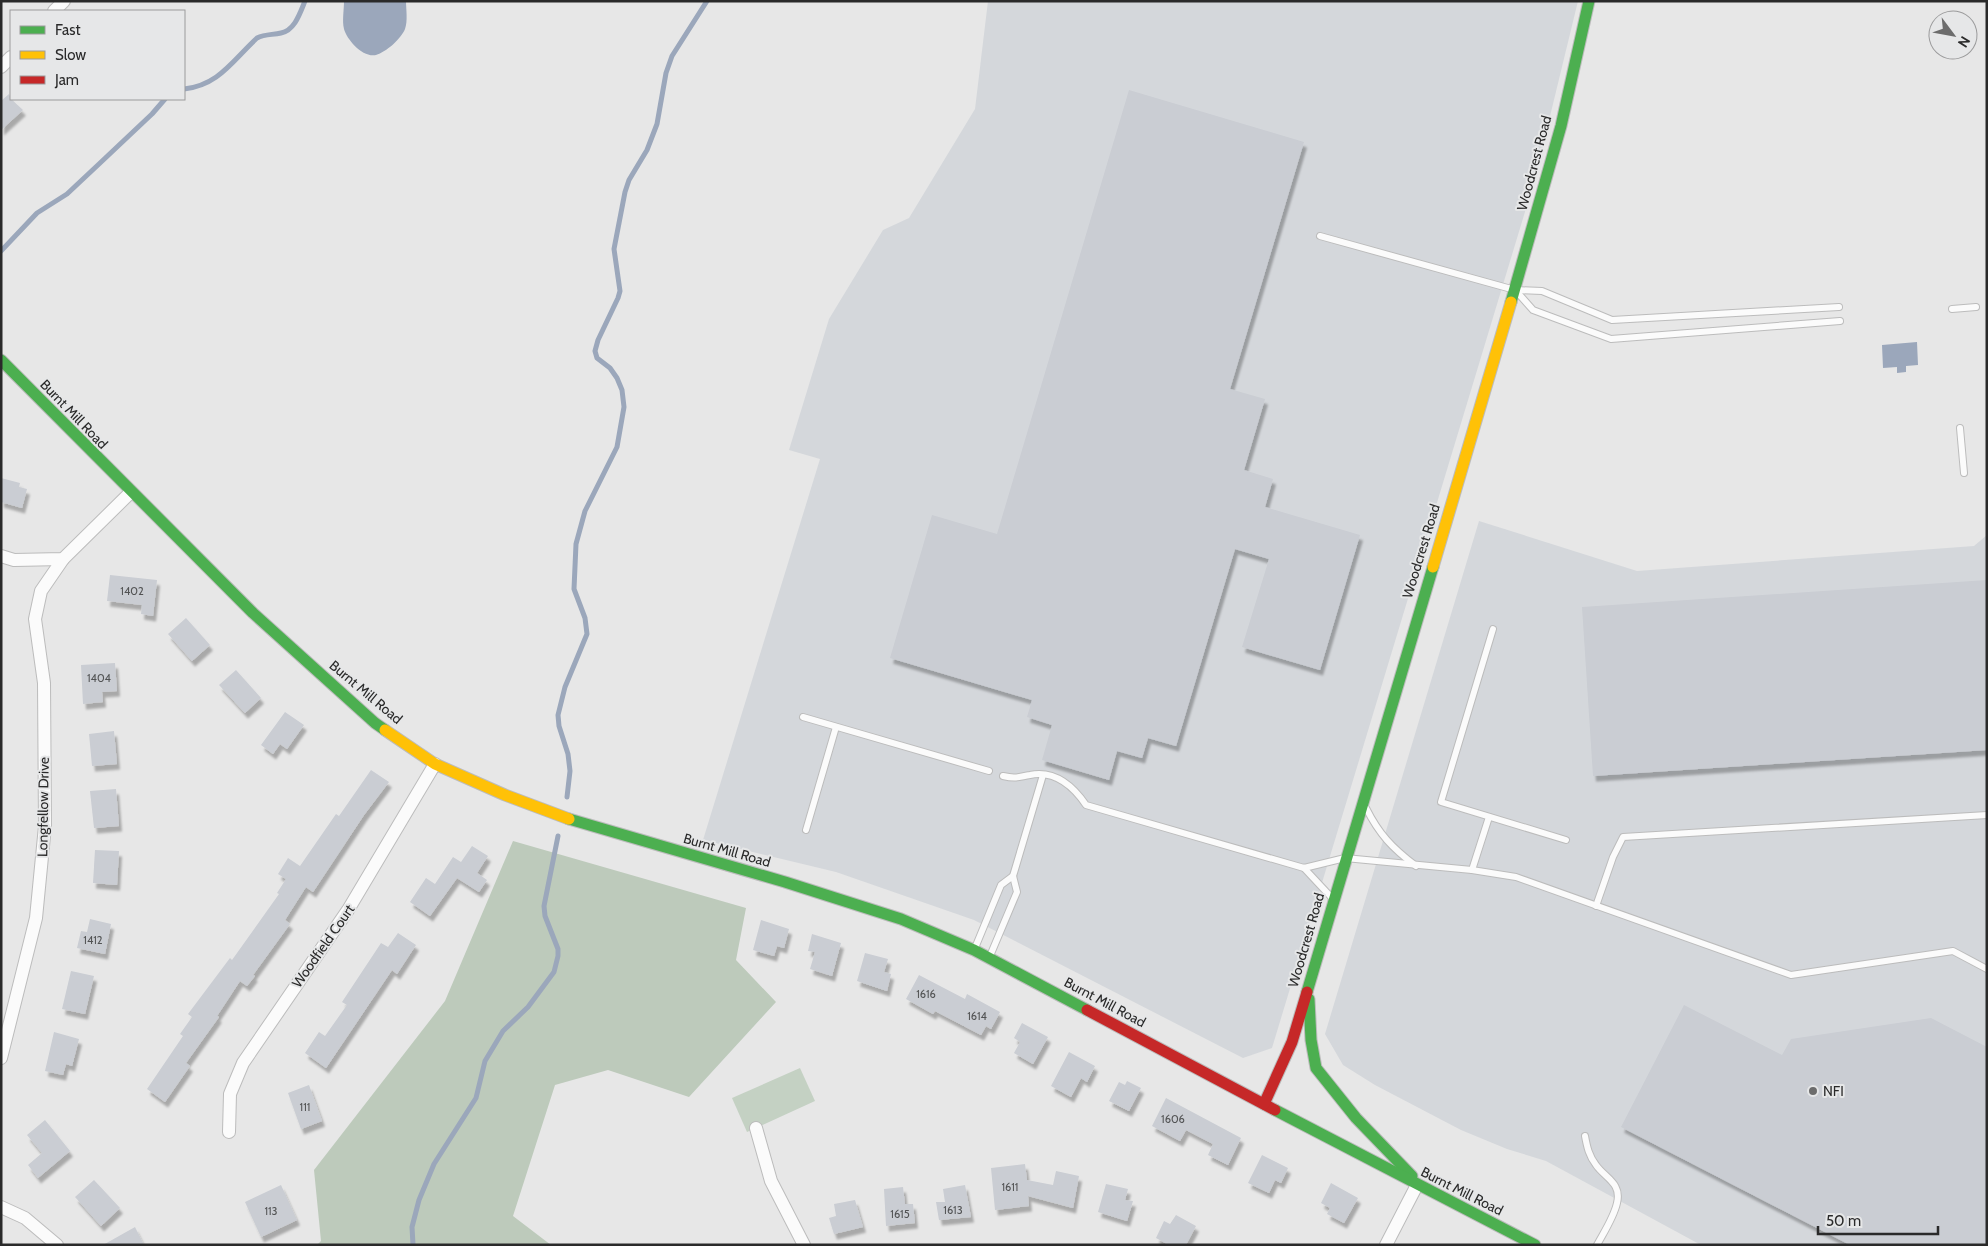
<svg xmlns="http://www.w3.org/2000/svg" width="1988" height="1246" viewBox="0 0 1988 1246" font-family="Cabin,sans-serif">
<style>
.built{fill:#d4d7db}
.green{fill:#c4d1c3}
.forest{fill:#bdcabb}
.water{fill:#9ba7bb}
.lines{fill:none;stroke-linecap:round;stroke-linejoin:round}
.stream{stroke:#9ba7bb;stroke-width:5}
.building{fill:#cacdd3;filter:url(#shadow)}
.lane-casing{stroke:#bcbcbc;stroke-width:8}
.street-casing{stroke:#bcbcbc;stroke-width:14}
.fast-casing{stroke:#bcbcbc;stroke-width:13}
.slow-casing{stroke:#bcbcbc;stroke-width:13}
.jam-casing{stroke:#bcbcbc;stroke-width:13}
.lane{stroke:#fbfbfb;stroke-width:6}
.street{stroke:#fbfbfb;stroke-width:12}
.fast{stroke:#4caf50;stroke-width:11}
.slow{stroke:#ffc107;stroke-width:11}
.jam{stroke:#c62828;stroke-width:11}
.poi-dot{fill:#6c6c6c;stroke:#e6e7e8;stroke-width:2}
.labels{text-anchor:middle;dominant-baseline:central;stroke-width:4;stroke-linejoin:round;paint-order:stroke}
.number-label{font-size:11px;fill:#525354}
.street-label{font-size:14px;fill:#2a2a2a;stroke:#e6e7e8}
.poi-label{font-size:14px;fill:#2a2a2a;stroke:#e6e7e8;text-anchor:start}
</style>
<defs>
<filter id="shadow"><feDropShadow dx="3" dy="5.5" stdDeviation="1" flood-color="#0004"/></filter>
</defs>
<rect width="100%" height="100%" fill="#e7e7e7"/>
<!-- built -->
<g class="built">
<polygon points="988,1 1578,1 1534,182 1272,1048 1243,1058 974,920 836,872 703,840 820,459 789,450 829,319 883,230 909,218 975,109"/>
<polygon points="1479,521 1637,571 1974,546 1987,535 1987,1245 1701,1245 1546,1161 1507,1149 1461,1130 1375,1085 1343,1065 1325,1034"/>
</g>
<!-- green -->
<polygon class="green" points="800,1068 815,1101 747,1132 732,1098"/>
<!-- forest -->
<polygon class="forest" points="513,841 746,908 736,960 776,1002 689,1097 608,1070 555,1085 513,1216 551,1245 317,1245 321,1241 314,1170 445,1001"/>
<!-- water -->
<g class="water">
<path d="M344,1H406C406,9 408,21 405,29C401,39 386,52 376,55C363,58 347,40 344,29C342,21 344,10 344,1Z"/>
<polygon points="1917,342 1918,365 1906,366 1906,372 1897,373 1897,367 1883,368 1882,345"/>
</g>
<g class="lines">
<!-- stream -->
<g class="stream">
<path d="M184,89C219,85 232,61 257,38C265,34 272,35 281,33C295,30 300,13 305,1"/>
<polyline points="1,251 37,213 67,194 99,164 152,114 165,99"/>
<polyline points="567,797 570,771 568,754 559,726 558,715 565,687 587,634 585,618 574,589 576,544 585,511 617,447 624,407 622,390 617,378 610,368 597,358 595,351 598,340 618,298 620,291 614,249 625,192 629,180 647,150 657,124 666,73 672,56 707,1"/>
<polyline points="413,1245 412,1227 419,1200 434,1164 476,1098 485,1061 503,1031 528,1007 554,972 558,956 558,949 545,916 544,906 558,836"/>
</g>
</g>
<!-- building -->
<g class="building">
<polygon points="1129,90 1304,142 1230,389 1265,399 1244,470 1273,479 1265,507 1360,535 1320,670 1242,647 1269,559 1235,549 1176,746 1148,738 1142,758 1117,751 1109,780 1042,760 1052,725 1027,717 1032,700 890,658 932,515 997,534"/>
<polygon points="9,94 11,99 23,110 1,130 1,101"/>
<polygon points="1,478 20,483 19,487 27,489 22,508 1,502"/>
<polygon points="110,575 157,580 153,616 141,614 142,605 107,601"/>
<polygon points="1987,580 1987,750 1593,776 1582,607"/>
<polygon points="186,618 210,645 192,661 168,634"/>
<polygon points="115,663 117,691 102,692 103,702 83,704 81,665"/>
<polygon points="236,670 261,698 245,713 219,685"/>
<polygon points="285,712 304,725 287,749 280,744 273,754 261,745"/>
<polygon points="114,731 117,764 92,766 89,734"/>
<polygon points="371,770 389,782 364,815 313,892 306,887 285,920 290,924 253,975 255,976 247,986 240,981 217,1016 219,1017 186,1063 190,1066 165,1102 147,1089 183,1036 180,1034 192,1017 188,1014 230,958 232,960 279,894 277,893 286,879 278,874 288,858 300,866 336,814 339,816"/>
<polygon points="116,789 119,826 94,828 90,791"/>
<polygon points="472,846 488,856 477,873 487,880 479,892 457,878 430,916 410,902 426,878 435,884 453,857 461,862"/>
<polygon points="95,850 119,851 117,885 93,883"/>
<polygon points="90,919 111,924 105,954 77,948 81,931 87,932"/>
<polygon points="761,920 789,929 784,948 777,946 774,956 753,950"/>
<polygon points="398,933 416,945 397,974 392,970 326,1068 305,1053 319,1032 325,1036 347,1005 342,1002 381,943 388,947"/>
<polygon points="812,934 841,943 832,976 810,969 815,952 808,951"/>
<polygon points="865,953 888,959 884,972 891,974 887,991 857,981"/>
<polygon points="71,971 94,976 85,1014 62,1009"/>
<polygon points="919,975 965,999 967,994 1000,1012 991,1029 986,1026 981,1035 935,1011 933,1014 906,999"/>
<polygon points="1684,1005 1782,1055 1791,1039 1931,1018 1987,1047 1987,1245 1850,1245 1621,1127"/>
<polygon points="1022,1023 1048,1037 1033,1064 1014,1053 1020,1042 1014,1038"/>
<polygon points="54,1032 79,1039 72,1066 66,1064 63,1075 45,1071"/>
<polygon points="1069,1052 1095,1066 1087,1082 1081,1078 1071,1097 1051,1086"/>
<polygon points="1127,1081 1141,1088 1129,1111 1109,1101 1119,1082 1125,1085"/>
<polygon points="309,1085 322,1121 301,1129 288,1093"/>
<polygon points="1166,1098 1241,1138 1228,1165 1208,1155 1213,1144 1186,1130 1180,1141 1152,1126"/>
<polygon points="45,1120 70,1151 38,1178 28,1165 42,1153 27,1135"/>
<polygon points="1262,1155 1288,1168 1281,1183 1275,1180 1269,1193 1248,1183"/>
<polygon points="1025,1164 1027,1180 1053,1185 1056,1171 1079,1176 1073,1208 1028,1196 1029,1206 995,1210 991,1168"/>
<polygon points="94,1180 120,1208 101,1226 75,1197"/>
<polygon points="1331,1183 1358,1198 1344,1223 1327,1214 1330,1208 1321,1203"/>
<polygon points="1106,1184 1128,1189 1125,1200 1133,1201 1127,1221 1098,1212"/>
<polygon points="281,1185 297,1220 261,1237 245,1202"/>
<polygon points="965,1185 971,1217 939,1220 936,1202 945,1202 943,1189"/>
<polygon points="903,1187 905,1204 913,1204 915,1223 886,1226 884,1189"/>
<polygon points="855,1200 863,1227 834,1234 829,1218 836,1216 834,1204"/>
<polygon points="1176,1215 1196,1226 1186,1245 1169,1245 1156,1238 1164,1221 1170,1224"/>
<polygon points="135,1227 144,1245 103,1245"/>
</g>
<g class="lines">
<defs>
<g id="lane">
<polyline points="1320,236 1515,290 1542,291 1612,320 1839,307"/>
<polyline points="1517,292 1533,310 1611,339 1840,321"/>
<polyline points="1952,309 1976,307"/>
<polyline points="1960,428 1964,473"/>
<polyline points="1493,629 1441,802 1566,840"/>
<polyline points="803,717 989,771"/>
<path d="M1003,776C1016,779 1018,777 1030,775C1055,770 1073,786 1086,805L1304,868L1345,858L1472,870L1516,877L1791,975L1953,951L1987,969"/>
<path d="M1366,808C1379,834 1392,848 1416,866"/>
<polyline points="806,830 836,727"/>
<polyline points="1304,868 1332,898"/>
<polyline points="1472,870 1489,817"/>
<polyline points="1596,906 1613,857 1623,837 1987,815"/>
<polyline points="975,948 1001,885 1013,876"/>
<polyline points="990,956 1017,892 1013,876 1043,775"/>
<path d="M1585,1136C1587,1147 1589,1156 1596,1165C1605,1178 1622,1183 1617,1203C1614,1217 1604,1232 1597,1245"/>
</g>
<g id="street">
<polyline points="54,11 64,1"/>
<polyline points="1,67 11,57"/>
<polyline points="1,556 14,560 63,559 131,492"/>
<polyline points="1,1058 36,918 45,826 44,683 35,619 41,591 63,559"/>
<polyline points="756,1128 771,1181 804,1245"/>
<polyline points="229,1132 230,1094 243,1063 348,910 435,764"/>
<polyline points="1,1207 25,1218 57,1245"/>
<polyline points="1386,1245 1417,1185"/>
</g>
<g id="fast">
<polyline points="1511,302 1561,126 1589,1"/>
<polyline points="1,360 253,613 375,723 385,730"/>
<polyline points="569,819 785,882 901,919 974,950 1087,1010"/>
<polyline points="1307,992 1433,567"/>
<polyline points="1309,999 1311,1040 1316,1068 1356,1118 1412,1176"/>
<polyline points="1275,1110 1535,1245"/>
</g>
<g id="slow">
<polyline points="1433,567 1511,302"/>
<polyline points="385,730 435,764 505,795 569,819"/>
</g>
<g id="jam">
<polyline points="1087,1010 1275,1110"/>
<polyline points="1264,1104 1292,1042 1307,992"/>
</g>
</defs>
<!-- lane casing -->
<use href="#lane" class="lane-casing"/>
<!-- street casing -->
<use href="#street" class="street-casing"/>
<!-- fast casing -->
<use href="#fast" class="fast-casing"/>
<!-- slow casing -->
<use href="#slow" class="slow-casing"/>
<!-- jam casing -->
<use href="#jam" class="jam-casing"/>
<!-- lane -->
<use href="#lane" class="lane"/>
<!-- street -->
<use href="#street" class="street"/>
<!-- fast -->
<use href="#fast" class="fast"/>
<!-- slow -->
<use href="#slow" class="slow"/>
<!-- jam -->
<use href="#jam" class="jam"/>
</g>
<!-- markers -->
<circle class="poi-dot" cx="1813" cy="1091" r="5"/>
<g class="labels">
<!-- number labels -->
<g class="number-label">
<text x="132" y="591">1402</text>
<text x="99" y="678">1404</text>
<text x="93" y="940">1412</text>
<text x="926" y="994">1616</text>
<text x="977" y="1016">1614</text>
<text x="305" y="1107">111</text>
<text x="1173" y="1119">1606</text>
<text x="1010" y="1187">1611</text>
<text x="953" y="1210">1613</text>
<text x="271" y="1211">113</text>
<text x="900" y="1214">1615</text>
</g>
<!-- street labels -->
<g class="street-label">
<text transform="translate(1534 163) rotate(-75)">Woodcrest Road</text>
<text transform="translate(74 414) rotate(46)">Burnt Mill Road</text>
<text transform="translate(1421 551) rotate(-73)">Woodcrest Road</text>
<text transform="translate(366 692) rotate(40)">Burnt Mill Road</text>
<text transform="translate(43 807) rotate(-89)">Longfellow Drive</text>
<text transform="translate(727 850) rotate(16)">Burnt Mill Road</text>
<text transform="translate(1306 940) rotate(-74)">Woodcrest Road</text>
<text transform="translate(323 946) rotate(-55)">Woodfield Court</text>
<text transform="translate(1105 1002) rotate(28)">Burnt Mill Road</text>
<text transform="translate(1462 1191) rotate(27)">Burnt Mill Road</text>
</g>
<!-- poi labels -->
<g class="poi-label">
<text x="1823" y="1091">NFI</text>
</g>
</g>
<!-- border -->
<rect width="1988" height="1246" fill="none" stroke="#2a2a2a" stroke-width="5"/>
<!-- legend -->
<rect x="10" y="10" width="175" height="90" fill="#e6e7e8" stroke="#9b9b9c"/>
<rect x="20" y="26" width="25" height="8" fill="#4caf50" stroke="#9b9b9c"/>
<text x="55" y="35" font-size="15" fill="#2a2a2a">Fast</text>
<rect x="20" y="51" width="25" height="8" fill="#ffc107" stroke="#9b9b9c"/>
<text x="55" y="60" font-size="15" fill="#2a2a2a">Slow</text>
<rect x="20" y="76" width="25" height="8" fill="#c62828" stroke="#9b9b9c"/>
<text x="55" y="85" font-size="15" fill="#2a2a2a">Jam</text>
<!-- north arrow -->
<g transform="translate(1953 35) rotate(122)"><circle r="24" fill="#e6e7e8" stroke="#9b9b9c"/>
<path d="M0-4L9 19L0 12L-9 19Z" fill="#6c6c6c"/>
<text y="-8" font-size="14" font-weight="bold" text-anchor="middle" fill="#2a2a2a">N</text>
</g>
<!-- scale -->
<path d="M1818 1226v8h120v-8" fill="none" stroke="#2a2a2a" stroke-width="2.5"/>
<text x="1826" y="1226" font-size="15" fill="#2a2a2a" stroke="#e6e7e8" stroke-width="4" paint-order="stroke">50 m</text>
</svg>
